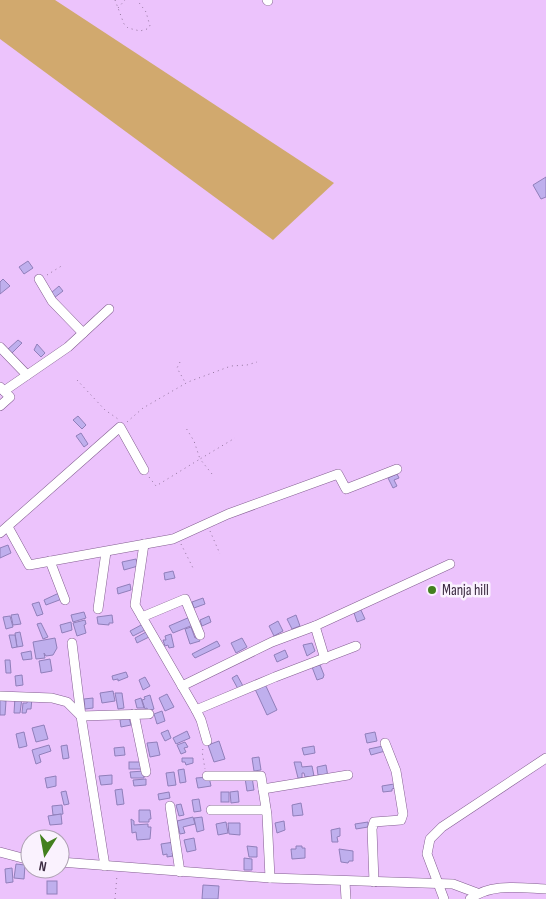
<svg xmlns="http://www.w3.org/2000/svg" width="546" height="899" viewBox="0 0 546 899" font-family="'Sofia Sans Condensed',sans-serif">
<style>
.green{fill:#d1a96e}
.building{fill:#bfafed;stroke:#907fba}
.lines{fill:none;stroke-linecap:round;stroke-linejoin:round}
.minor-casing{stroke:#835e91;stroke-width:10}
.path{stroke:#92759d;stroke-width:1;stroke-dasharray:1 4;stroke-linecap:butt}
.minor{stroke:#fff;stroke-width:9}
.poi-dot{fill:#42801e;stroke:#faf2fe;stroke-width:2}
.labels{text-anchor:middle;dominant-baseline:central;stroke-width:5;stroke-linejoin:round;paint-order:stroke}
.poi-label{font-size:15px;fill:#3c2b42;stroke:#faf2fe;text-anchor:start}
</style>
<rect width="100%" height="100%" fill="#ecc3fc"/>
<!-- green -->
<polygon class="green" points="0,0 55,0 334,183 273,240 0,39"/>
<!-- building -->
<g class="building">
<polygon points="546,177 546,197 541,199 533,185"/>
<polygon points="28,261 33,268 24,274 19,267"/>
<polygon points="3,279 10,286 0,294 0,282"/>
<polygon points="59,286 63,291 54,298 51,293"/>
<polygon points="18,340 22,343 12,353 8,349"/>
<polygon points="37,344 45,353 41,357 34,350"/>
<polygon points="78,416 86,425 82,429 73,420"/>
<polygon points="81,433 88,444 84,447 76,436"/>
<polygon points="397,474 399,478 394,480 397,486 393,488 388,478"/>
<polygon points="8,545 11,553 0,558 0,548"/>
<polygon points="136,559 138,566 124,570 122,562"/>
<polygon points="173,571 175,578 165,580 164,573"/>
<polygon points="130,584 131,590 118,594 117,588"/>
<polygon points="59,593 62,599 46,605 44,600"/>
<polygon points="203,598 205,604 194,608 192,602"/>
<polygon points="39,602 43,614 37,616 32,604"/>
<polygon points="360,608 365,619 357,622 354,613"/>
<polygon points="84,612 86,618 73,622 71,615"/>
<polygon points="18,614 21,624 13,625 11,615"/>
<polygon points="112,615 113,623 109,623 109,625 98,624 97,617"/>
<polygon points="296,615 300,626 292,629 287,619"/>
<polygon points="10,616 13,627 6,629 3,617"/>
<polygon points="209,616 211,622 202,626 200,620"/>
<polygon points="190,617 193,625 173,633 169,626"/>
<polygon points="85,620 86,624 84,625 86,633 77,636 73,623"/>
<polygon points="278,621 283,631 274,636 269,626"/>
<polygon points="71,622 72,630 62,633 60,625"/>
<polygon points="41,623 48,637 43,639 37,624"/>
<polygon points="143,624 145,630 133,636 130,631"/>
<polygon points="191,627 195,638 198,637 200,641 190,644 185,629"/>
<polygon points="20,632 23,646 17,647 15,633"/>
<polygon points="146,632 149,637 137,643 135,638"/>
<polygon points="171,634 174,647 169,648 168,645 165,646 163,640 166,640 165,636"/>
<polygon points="9,635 15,635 17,647 12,648"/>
<polygon points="55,638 57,648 53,655 46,656 44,653 45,658 36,659 33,642"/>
<polygon points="242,638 247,647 236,653 231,643"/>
<polygon points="217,641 220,646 195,658 192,654"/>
<polygon points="312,643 315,651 307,656 303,645"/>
<polygon points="285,650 288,657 277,662 274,655"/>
<polygon points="31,651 32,659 23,660 21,653"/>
<polygon points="50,659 52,671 41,673 39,661"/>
<polygon points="5,660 10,660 11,673 6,673"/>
<polygon points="320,665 324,675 323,678 317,680 312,667"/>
<polygon points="126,672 128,677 118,681 118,679 113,680 112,676"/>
<polygon points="22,675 23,685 16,686 15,676"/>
<polygon points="237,675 243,686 238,689 232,678"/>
<polygon points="145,677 150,686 143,690 139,680"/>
<polygon points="265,684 277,710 267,715 255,689"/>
<polygon points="113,691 115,701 102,703 100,693"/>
<polygon points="115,693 122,693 124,708 118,709"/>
<polygon points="167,694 174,707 165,711 159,698"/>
<polygon points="150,695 154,709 148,711 147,708 145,709 142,700 145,699 144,697"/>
<polygon points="15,697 22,698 20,713 14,713"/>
<polygon points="28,698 32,698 31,709 27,709 26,713 22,713 23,703 27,703"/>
<polygon points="93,698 93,708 85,709 84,699"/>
<polygon points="141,698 144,708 137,708 135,700"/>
<polygon points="0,700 6,701 5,715 0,715"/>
<polygon points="162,711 165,721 157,724 154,714"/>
<polygon points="129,718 131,725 121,727 120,720"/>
<polygon points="44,725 48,739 36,742 32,728"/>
<polygon points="168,730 171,738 165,741 161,733"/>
<polygon points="187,731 190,738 176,744 173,738"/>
<polygon points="24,732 27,746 19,748 16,734"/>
<polygon points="375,732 377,741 367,743 365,734"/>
<polygon points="219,741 225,759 214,762 208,745"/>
<polygon points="157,742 160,755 150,757 147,743"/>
<polygon points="185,742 188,747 184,748 186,752 181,754 177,745"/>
<polygon points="49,745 51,751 39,755 41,762 36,764 32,750"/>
<polygon points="67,745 69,758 63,759 61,746"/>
<polygon points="314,746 315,753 304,755 302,748"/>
<polygon points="383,746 385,751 371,755 369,749"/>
<polygon points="124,747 125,755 115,756 114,748"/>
<polygon points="259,757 261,770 254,771 252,758"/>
<polygon points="182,758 193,758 193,763 186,765 185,762 182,762"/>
<rect x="129" y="762" width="14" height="7"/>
<polygon points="294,762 301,762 302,767 312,766 314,776 305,777 304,773 302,773 302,778 298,778"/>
<polygon points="326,765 328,777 318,775 317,767"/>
<polygon points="184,769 186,782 180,783 178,770"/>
<polygon points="144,771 144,778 131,778 130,772"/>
<polygon points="174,772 176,785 168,786 166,773"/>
<polygon points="112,775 112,784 101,785 99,776"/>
<polygon points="56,776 56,786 47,788 45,778"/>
<polygon points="209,777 211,786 198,788 196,778"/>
<polygon points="252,777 254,790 247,791 245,778"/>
<polygon points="146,779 146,785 134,786 133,780"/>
<polygon points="394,784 395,788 392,789 392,791 383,792 382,786"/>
<polygon points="122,789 124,804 117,805 115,790"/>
<polygon points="66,791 69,804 64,805 61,792"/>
<polygon points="238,791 239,802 231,803 230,792"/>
<polygon points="169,792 170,798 159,800 158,794"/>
<rect x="221" y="792" width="8" height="10"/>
<polygon points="199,799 201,811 194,812 192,800"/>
<polygon points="301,803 303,815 293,816 292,805"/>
<polygon points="181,804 184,815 179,816 176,805"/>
<polygon points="62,805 63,814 53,815 52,806"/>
<polygon points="139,810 150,810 151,819 149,819 149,822 139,822"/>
<polygon points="61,814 62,824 50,825 48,816"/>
<polygon points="193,817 195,824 183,827 185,833 180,834 177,821"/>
<polygon points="202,817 204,830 197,832 194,818"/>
<polygon points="131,819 134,821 134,825 148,824 148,827 151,827 150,839 137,840 136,832 132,833"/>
<polygon points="284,821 285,830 277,833 275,823"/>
<polygon points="226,822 228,833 218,835 216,824"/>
<polygon points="368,822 368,827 356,829 355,824"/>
<polygon points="228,823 240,823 240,835 229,834"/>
<polygon points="340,828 340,836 337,837 338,842 332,842 331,830"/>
<polygon points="194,838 196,850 187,852 184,840"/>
<polygon points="174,842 176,852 172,853 173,856 167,857 167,854 163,855 161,844"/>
<polygon points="247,846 257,847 257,857 249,857"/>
<polygon points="296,846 302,846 302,848 305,848 305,858 292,859 291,849 296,849"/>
<polygon points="339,849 353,851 353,861 349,861 348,863 341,862"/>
<polygon points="244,858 252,859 252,870 244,870"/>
<polygon points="16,864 25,865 24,879 14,878"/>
<polygon points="12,868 13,882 6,883 5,869"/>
<rect x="47" y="881" width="10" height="13"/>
<polygon points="203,885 219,886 218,899 202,899"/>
</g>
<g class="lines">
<defs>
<g id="minor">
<polyline points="267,0 268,1"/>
<polyline points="39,279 52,301 83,333"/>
<polyline points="0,347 27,375"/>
<polyline points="4,391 68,347 109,309"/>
<polyline points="0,406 10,397 0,387"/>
<polyline points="8,527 29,565 173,539 228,514 338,474 346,489 397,469"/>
<polyline points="0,533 120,427 144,470"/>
<polyline points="144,544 135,605 196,710 201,720 207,741"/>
<polyline points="50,561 65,600"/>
<polyline points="98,609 106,552"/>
<polyline points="142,617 185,599 200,635"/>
<polyline points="315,626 325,659"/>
<polyline points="72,643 81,716 105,866"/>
<polyline points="182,686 272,642 315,626 450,564"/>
<polyline points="0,696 52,698 67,702 81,716 149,714"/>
<polyline points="196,710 275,677 356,646"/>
<polyline points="134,714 146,772"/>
<polyline points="207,776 261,776 267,815 270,878"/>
<polyline points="263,789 348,775"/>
<polyline points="170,806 180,872"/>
<polyline points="211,810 266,810"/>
<polyline points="0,852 30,860"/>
<polyline points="60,862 270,878 453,884 477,893"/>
<polyline points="345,882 346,899"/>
<polyline points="374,882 372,829 374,822 401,820 403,814 396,771 385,743"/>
<polyline points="444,899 427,854 430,839 442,827 546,758"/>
<path d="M470,899C491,883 520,888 546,889"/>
</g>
</defs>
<!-- minor casing -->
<use href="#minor" class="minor-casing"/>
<!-- path -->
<g class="path">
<polyline points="115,0 124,24 128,28 140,31 147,29 150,26 146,12 137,0"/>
<polyline points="118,8 125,0"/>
<polyline points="47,275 63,265"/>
<polyline points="180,362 177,368 185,382"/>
<polyline points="77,380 105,410 118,419"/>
<polyline points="127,422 143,408 188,382 231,366 247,365 257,362"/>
<polyline points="212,474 200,459 235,438"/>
<polyline points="149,477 156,486 200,459 194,441 186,428"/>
<polyline points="210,531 220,554"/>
<polyline points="181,544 193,568"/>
<polyline points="203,749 202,751 205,769"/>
<polyline points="115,899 117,875"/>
</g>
<!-- minor -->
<use href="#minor" class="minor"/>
</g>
<!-- markers -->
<circle class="poi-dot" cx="432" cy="590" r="5"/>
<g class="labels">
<!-- poi labels -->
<g class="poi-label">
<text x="442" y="590">Manja hill</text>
</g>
</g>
<!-- north arrow -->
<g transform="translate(45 854) rotate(191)"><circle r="24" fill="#faf2fe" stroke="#aea2b3"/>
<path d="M0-4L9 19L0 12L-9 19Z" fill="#42801e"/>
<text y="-8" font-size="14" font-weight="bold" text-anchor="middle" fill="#3c2b42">N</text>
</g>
</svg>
